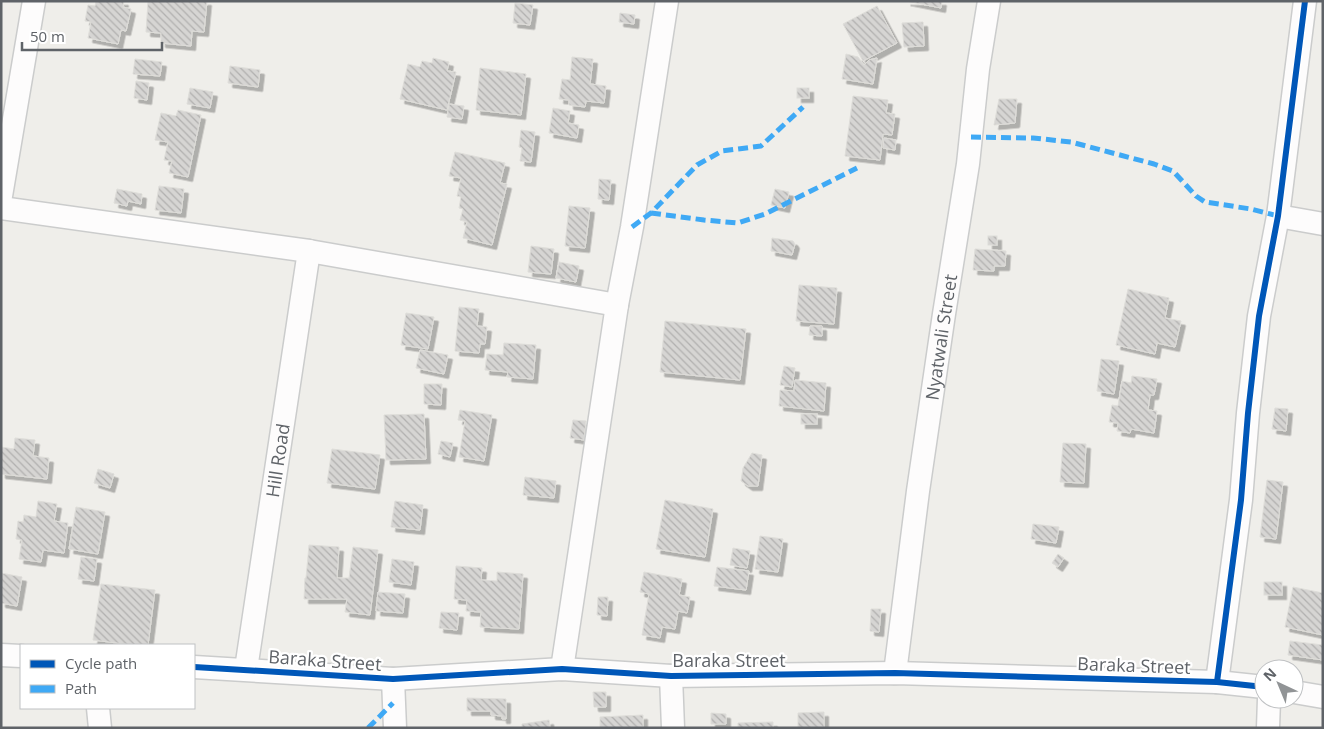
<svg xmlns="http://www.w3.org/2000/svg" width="1324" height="729" viewBox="0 0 1324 729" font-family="'Open Sans',sans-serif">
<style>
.building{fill:url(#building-back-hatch);stroke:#deddd9;filter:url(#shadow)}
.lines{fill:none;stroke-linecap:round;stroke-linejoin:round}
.minor-casing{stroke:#cbcccc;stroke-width:25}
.minor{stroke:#fdfcfc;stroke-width:22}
.quiet{stroke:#3fa9f5;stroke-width:5;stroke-dasharray:10 5;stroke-linecap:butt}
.cycleway-casing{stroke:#fff;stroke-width:9}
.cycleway{stroke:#0057b8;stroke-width:6}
.labels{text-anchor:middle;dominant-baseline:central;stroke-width:4.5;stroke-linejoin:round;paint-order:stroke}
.street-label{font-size:18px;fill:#5f6368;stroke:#fff}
</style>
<defs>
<pattern id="building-back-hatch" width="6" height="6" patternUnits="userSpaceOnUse" patternTransform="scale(1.25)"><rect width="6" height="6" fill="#d6d5d3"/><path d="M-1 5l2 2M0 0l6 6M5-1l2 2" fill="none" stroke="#b1b0af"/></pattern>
<filter id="shadow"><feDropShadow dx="4.5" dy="4.5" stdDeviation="0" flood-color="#0004"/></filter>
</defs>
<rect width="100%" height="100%" fill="#efeeea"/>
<!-- building -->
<g class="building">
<polygon points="96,1 124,1 123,7 131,9 126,31 121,30 118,44 88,38 91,22 85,21 88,5 95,6"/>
<polygon points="148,1 207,1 204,32 192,31 191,46 161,43 161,33 146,32"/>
<polygon points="906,1 942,1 941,8"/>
<polygon points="515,3 533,5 530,25 513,23"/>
<polygon points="877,6 897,43 863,61 843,24"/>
<polygon points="620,13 635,15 634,24 619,22"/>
<polygon points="923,22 924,46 904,47 902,23"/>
<polygon points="846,54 858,57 864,65 869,60 877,58 873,84 842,79"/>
<polygon points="572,57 593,59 590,84 606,86 604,103 586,101 585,107 569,105 569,100 559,99 562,79 570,80"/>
<polygon points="433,58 449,62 447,71 456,72 447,110 400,99 408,64 420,67 422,61 432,63"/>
<polygon points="135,59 162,62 160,76 133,74"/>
<polygon points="230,66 260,70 258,87 228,83"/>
<polygon points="480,68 526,74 521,115 476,110"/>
<polygon points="136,81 149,83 147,100 134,98"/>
<polygon points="190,88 213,92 210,108 187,104"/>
<rect x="797" y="88" width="12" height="10"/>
<polygon points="853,96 888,100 886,113 895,114 892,135 883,134 880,160 845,156"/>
<polygon points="999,99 1017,99 1015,123 994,125"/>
<polygon points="449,104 464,106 462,119 447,117"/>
<polygon points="553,108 570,111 568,123 579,125 577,138 549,133"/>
<polygon points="178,110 201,115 188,177 169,173 172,161 164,160 168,142 155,140 161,113 176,116"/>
<polygon points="521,130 535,132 531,162 520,161 522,148 519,147"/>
<polygon points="884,138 896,140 895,150 883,148"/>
<polygon points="455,152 505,163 500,183 507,184 492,245 463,238 467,222 460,220 463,209 459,208 461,197 457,196 461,178 449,176"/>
<polygon points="599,179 611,180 609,200 598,199"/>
<polygon points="159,186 184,189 181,213 155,210"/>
<polygon points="117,189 142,194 141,204 128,201 127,206 114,203"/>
<polygon points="775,189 789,192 785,208 771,205"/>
<polygon points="569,206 590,208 585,248 565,246"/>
<rect x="988" y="236" width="9" height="9"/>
<polygon points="772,238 793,241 795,244 792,255 771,251"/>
<polygon points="531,246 554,249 551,274 528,272"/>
<polygon points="975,249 1006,251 1005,266 994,266 994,271 973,270"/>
<polygon points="559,262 579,266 576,282 556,278"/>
<polygon points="799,285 837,288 834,324 796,321"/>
<polygon points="1128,289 1169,298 1165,318 1181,321 1175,347 1157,343 1155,354 1116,345"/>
<polygon points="459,307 479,309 477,326 487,327 485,344 480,344 479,353 455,351"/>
<polygon points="406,313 434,317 428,349 401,345"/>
<polygon points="665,321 746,329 740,380 660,372"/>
<polygon points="810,326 822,326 822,336 809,335"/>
<polygon points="504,343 536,345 533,379 507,377 508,372 485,370 487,354 503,355"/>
<polygon points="420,350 448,355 444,374 416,368"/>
<polygon points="1101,359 1119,361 1114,394 1097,391"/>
<polygon points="784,366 795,368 792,387 780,385"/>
<polygon points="1132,376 1157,379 1154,395 1150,395 1148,410 1157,411 1154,433 1131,429 1130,433 1117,431 1118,423 1109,422 1112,405 1118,406 1122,381 1131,383"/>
<polygon points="795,380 826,383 824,411 779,406 780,390 794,391"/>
<polygon points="424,384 442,384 441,405 424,404"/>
<polygon points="1275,408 1288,409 1286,431 1272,429"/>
<polygon points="460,410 492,415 484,461 459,457 465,421 458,420"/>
<polygon points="424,414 426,459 386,460 384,415"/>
<rect x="801" y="414" width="16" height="10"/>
<polygon points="573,420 586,421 584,440 570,438"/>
<polygon points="15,438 35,440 33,456 49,458 47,479 1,474 1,447 14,449"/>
<polygon points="441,441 453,443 450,457 438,454"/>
<polygon points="1063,443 1086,444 1084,483 1060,482"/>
<polygon points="332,449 380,455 375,489 327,483"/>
<polygon points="752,453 762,455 758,486 748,486 741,481 743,468"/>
<polygon points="98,469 114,474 110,488 94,483"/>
<polygon points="525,477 556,481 554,498 523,495"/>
<polygon points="1267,480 1283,482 1276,539 1260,537"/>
<polygon points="665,500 713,509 705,557 656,549"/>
<polygon points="38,501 57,504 54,521 68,523 64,553 43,550 41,562 19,559 22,540 16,539 18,521 23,522 24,515 36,517"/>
<polygon points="395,501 423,505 420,530 391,527"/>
<polygon points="76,507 105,512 98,554 69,549"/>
<polygon points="1033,524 1059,527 1056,543 1031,539"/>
<polygon points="760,536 783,539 778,572 755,569"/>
<polygon points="309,545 339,547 337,578 349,578 353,547 378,550 370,615 345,612 347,599 304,599 305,578 306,578"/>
<polygon points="733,548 750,551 747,568 730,565"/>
<polygon points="1058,554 1064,558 1058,567 1052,563"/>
<polygon points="81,557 97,559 94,581 78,579"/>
<polygon points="392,559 414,562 411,585 389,582"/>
<polygon points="456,566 482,568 481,580 497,581 497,572 523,574 519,629 480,627 481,612 466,611 467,600 454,599"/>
<polygon points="717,567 749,571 746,590 714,586"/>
<polygon points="644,572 682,579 679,595 690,597 687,613 678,611 675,629 662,627 660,638 642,635 649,594 640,592"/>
<polygon points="1,573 22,577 17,606 1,603"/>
<rect x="1264" y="582" width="18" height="13"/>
<polygon points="101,584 155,590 148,645 133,645 93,640"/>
<polygon points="1293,587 1323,593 1323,635 1285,627"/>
<polygon points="378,592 405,594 403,613 376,611"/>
<polygon points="598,597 608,597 607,616 597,615"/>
<polygon points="871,609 881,609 879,632 870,631"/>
<polygon points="441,612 459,613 457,630 439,628"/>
<polygon points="1290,641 1323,645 1323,660 1288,655"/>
<polygon points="593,692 606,692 606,707 594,707"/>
<polygon points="467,698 506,699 506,719 502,719 502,716 491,715 491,711 467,711"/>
<polygon points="824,712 824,728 798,728 798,713"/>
<polygon points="711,713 726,714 726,724 711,724"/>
<polygon points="643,715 643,728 600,728 600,717"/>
<polygon points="549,720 550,728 522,728 522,724"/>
<polygon points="773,722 773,728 738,728 738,723"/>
</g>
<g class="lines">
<defs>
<g id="minor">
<polyline points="1,196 34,1"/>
<polyline points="1,208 309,251 617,305"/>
<polyline points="1278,216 1323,224"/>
<polyline points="1,655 21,656"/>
<polyline points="194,667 393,679 562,669 671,676 895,673 1217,682 1264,687"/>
<path id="s1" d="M246,669L309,251"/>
<polyline points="562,669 617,305 632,227 667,1"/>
<path id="s2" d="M895,673L918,491L944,314L968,164L978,69L989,1"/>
<polyline points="671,676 673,728"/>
<polyline points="393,679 395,728"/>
<polyline points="1217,682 1241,500 1248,413 1259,316 1278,216 1305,1"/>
<polyline points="1294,692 1323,697"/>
<polyline points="98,708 100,728"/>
<polyline points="1268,728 1269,699"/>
</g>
</defs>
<!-- minor casing -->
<use href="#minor" class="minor-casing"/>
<!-- minor -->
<use href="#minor" class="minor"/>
<!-- quiet -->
<g class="quiet">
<polyline points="971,137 1033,138 1071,142 1154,164 1173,171 1196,196 1205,202 1251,209 1278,216"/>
<polyline points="651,213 704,220 738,223 765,214 857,168"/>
<polyline points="632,227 651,213 697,165 722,151 761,146 803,107"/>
<polyline points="368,728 393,703"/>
</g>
<defs>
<g id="cycleway">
<polyline points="194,667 393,679 562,669 671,676 895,673 1217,682 1264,687"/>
<polyline points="1217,682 1241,500 1248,413 1259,316 1278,216 1305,1"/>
</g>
</defs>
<!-- cycleway casing -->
<use href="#cycleway" class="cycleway-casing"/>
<!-- cycleway -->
<use href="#cycleway" class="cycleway"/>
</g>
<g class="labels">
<!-- street labels -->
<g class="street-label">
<text stroke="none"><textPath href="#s2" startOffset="339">Nyatwali Street</textPath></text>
<text stroke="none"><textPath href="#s1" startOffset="211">Hill Road</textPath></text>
<text transform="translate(325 660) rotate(4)">Baraka Street</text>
<text x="729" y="660">Baraka Street</text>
<text transform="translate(1134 665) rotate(2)">Baraka Street</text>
</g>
</g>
<!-- border -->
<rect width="1324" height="729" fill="none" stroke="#5f6368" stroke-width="5"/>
<!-- legend -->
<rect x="20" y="644" width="175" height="65" fill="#ffffff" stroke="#bfc1c3"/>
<rect x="30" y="660" width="25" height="8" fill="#0057b8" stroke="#bfc1c3"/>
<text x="65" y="669" font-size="15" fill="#5f6368">Cycle path</text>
<rect x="30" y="685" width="25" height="8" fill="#3fa9f5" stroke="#bfc1c3"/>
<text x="65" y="694" font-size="15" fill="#5f6368">Path</text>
<!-- north arrow -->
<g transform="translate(1279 684) rotate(316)"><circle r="24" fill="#ffffff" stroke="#bfc1c3"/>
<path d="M0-4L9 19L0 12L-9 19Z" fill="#919496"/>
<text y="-8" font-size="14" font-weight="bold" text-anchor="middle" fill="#5f6368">N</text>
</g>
<!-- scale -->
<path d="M22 42v8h140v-8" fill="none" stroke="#5f6368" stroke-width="2.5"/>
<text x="30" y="42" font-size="15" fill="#5f6368" stroke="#ffffff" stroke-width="4" paint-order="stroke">50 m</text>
</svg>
